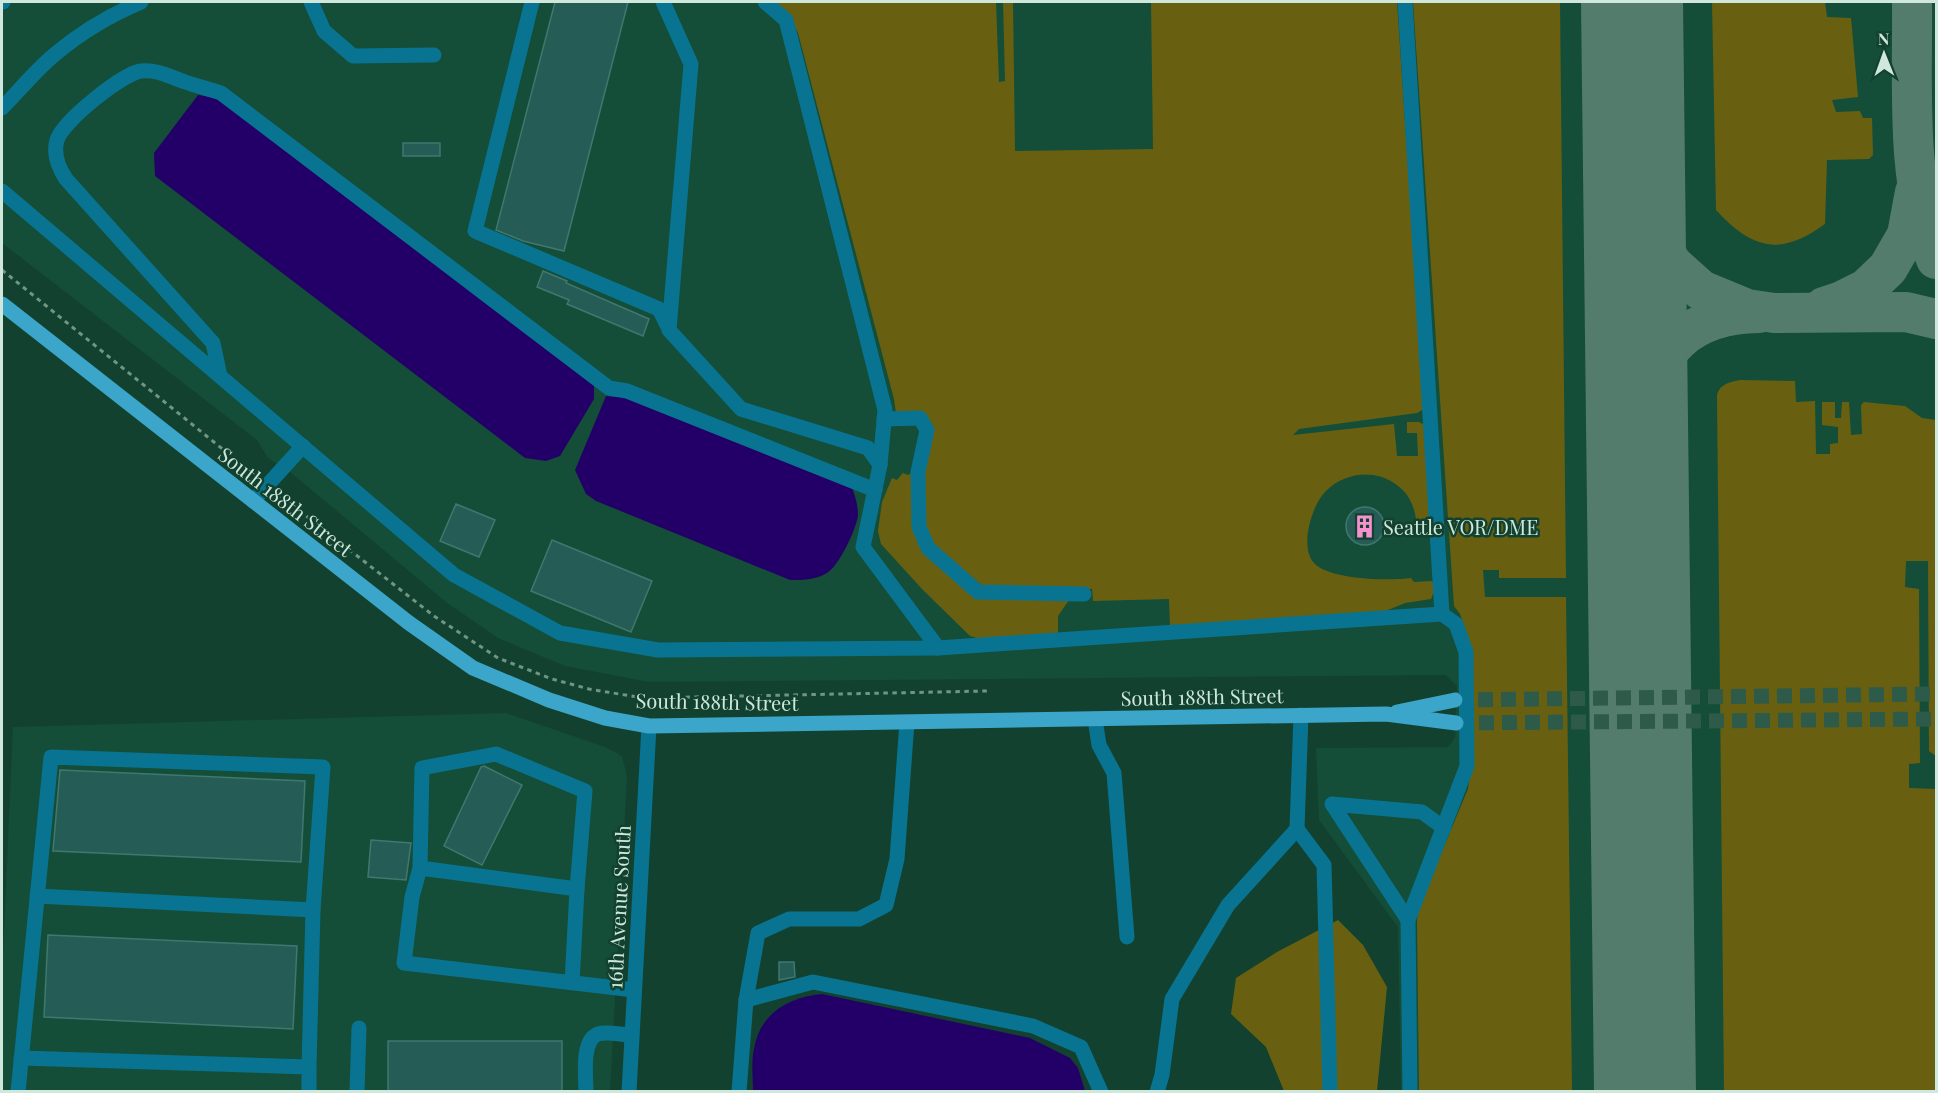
<svg xmlns="http://www.w3.org/2000/svg" width="1938" height="1093" viewBox="0 0 1938 1093" font-family="'Playfair Display',serif">
<style>
.built{fill:#144e38}
.green{fill:#686010}
.water{fill:#230068}
.lines{fill:none;stroke-linecap:round;stroke-linejoin:round}
.taxiway{stroke:#547c6c;stroke-width:40}
.runway{stroke:#547c6c;stroke-width:102}
.building{fill:#255d56;stroke:#40776f;stroke-width:1.5}
.major-tunnel{stroke:#2e5b49;stroke-width:15;stroke-dasharray:15 8;stroke-linecap:butt}
.path{stroke:#719585;stroke-width:3;stroke-dasharray:4.5 4.5;stroke-linecap:butt}
.minor{stroke:#097491;stroke-width:15}
.major{stroke:#3ba6ca;stroke-width:15}
.labels{text-anchor:middle;dominant-baseline:central;stroke-width:5;stroke-linejoin:round;paint-order:stroke}
.street-label{font-size:20px;fill:#d0e8dc;stroke:#12422f}
.poi-label{font-size:20px;fill:#d0e8dc;stroke:#12422f;text-anchor:start}
</style>
<rect width="100%" height="100%" fill="#12422f"/>
<!-- built -->
<g class="built">
<polygon points="2,2 1936,2 1936,1091 1401,1091 1398,927 1319,820 1316,748 1448,747 1455,738 1457,686 1446,675 649,682 565,666 498,638 446,602 289,471 268,458 257,440 2,243"/>
<polygon points="506,713 605,747 622,756 627,777 610,1091 2,1092 2,979 13,727"/>
</g>
<!-- green -->
<g class="green">
<path d="M776,2H996L999,82L1005,81L1003,2H1013L1015,151L1153,149L1151,2H1397L1424,409L1417,413L1299,429L1293,435L1394,424L1397,456H1418L1417,433H1407V422H1419L1425,425L1433,530L1417,535C1417,514 1413,495 1394,483C1373,469 1344,473 1326,491C1312,504 1299,547 1314,563C1329,580 1390,581 1411,578L1414,582L1431,581L1437,585L1431,599L1405,603L1383,612L1170,628L1169,599L1093,601L1092,589L988,590L932,545L925,529L923,468L933,427L896,413L894,399L798,33L793,23Z"/>
<polygon points="1413,2 1560,2 1566,578 1499,578 1499,570 1483,570 1485,597 1566,597 1572,1091 1419,1091 1417,920 1420,904 1468,789 1471,768 1470,643 1460,614 1454,606"/>
<path d="M1712,2H1825L1827,17L1851,18L1858,97L1832,100L1836,112L1860,111L1863,118H1872L1873,155L1869,159L1827,160L1825,224C1780,257 1752,249 1716,210Z"/>
<path d="M1740,380L1795,381L1796,402L1815,401L1816,454H1830V444L1838,443V427L1822,425V402H1835V418H1841L1842,402H1849L1851,435L1862,434L1861,405L1864,402L1905,406L1922,418L1936,420V756L1929,751L1928,561H1906L1905,587L1919,589L1920,763L1909,764V788L1936,789V777V1091H1724L1717,396C1719,384 1730,382 1740,380Z"/>
<polygon points="914,472 914,526 977,596 1069,600 1058,616 1058,637 984,640 970,636 922,589 881,544 878,531 882,502 892,478 897,480 903,473 908,475"/>
<polygon points="1338,920 1363,945 1387,987 1377,1091 1284,1091 1266,1047 1231,1014 1236,978 1277,952"/>
</g>
<!-- water -->
<g class="water">
<polygon points="198,95 221,98 594,384 594,399 560,456 546,461 525,458 155,176 154,153"/>
<path d="M626,395L850,482C854,493 858,503 858,515C857,528 839,566 827,573C816,580 802,580 790,580L596,501L586,494L575,470L606,396L616,397Z"/>
<path d="M822,994L1030,1038L1070,1058L1078,1068L1085,1091H753C753,1078 751,1062 754,1049C760,1013 789,997 822,994Z"/>
</g>
<g class="lines">
<!-- taxiway -->
<g class="taxiway">
<path d="M1912,2C1913,88 1905,177 1936,259"/>
<polyline points="1634,186 1655,233 1672,264 1701,290 1747,309 1774,313 1906,312 1936,319"/>
<polyline points="1824,307 1842,301 1866,289 1888,268 1907,235 1915,192"/>
<path d="M1637,415C1659,350 1686,314 1759,313"/>
</g>
<!-- runway -->
<polyline class="runway" points="1632,2 1645,1092"/>
</g>
<!-- building -->
<g class="building">
<polygon points="555,2 628,2 564,251 523,241 496,230"/>
<rect x="403" y="143" width="37" height="13"/>
<polygon points="543,271 567,281 566,283 649,319 643,336 567,304 569,300 537,287"/>
<polygon points="456,504 495,520 479,557 440,541"/>
<circle cx="1365" cy="526" r="19"/>
<polygon points="552,540 652,581 631,632 531,591"/>
<polygon points="484,766 522,785 482,865 444,846 481,767"/>
<polygon points="60,770 305,781 301,862 53,851"/>
<polygon points="371,840 411,843 406,880 368,877"/>
<polygon points="48,935 297,946 293,1029 44,1017"/>
<polygon points="779,962 794,962 795,977 779,980"/>
<rect x="388" y="1041" width="174" height="51"/>
</g>
<g class="lines">
<!-- major-tunnel -->
<g class="major-tunnel">
<polyline points="1455,700 1936,694"/>
<polyline points="1456,723 1936,719"/>
</g>
<!-- path -->
<g class="path">
<polyline points="2,270 257,477"/>
<polyline points="278,494 434,616 498,658 552,679 589,689 643,698 987,691"/>
</g>
<!-- minor -->
<g class="minor">
<polyline points="2,2 3,2"/>
<polyline points="311,2 324,31 353,56 434,55"/>
<polyline points="532,2 475,231 659,309 669,329"/>
<polyline points="663,2 691,64 669,330 741,409 868,448 880,465 863,547 938,648"/>
<polyline points="765,2 786,20 885,410 880,465"/>
<polyline points="1405,2 1442,614"/>
<path d="M2,108C19,91 35,71 54,55C80,33 110,15 141,2"/>
<polyline points="2,191 454,575 560,633 658,650 938,648 1442,614 1456,624 1466,652 1467,766 1408,920 1410,1092"/>
<path d="M220,376L213,343L66,179C58,167 53,154 57,140C63,121 122,74 141,71C157,69 170,77 185,82C197,86 209,89 221,93L609,388L627,391L875,490"/>
<polyline points="884,419 920,418 927,430 918,472 919,527 928,548 978,592 1084,594"/>
<polyline points="253,501 303,446"/>
<polyline points="1095,719 1099,745 1114,773 1127,937"/>
<polyline points="1297,829 1324,865 1330,1092"/>
<polyline points="420,868 577,889"/>
<polyline points="37,896 313,910 309,1067"/>
<polyline points="1408,920 1332,804 1422,812 1444,828"/>
<polyline points="572,983 577,889 585,791 496,754 422,768 420,868 412,897 404,963 634,990"/>
<polyline points="746,1000 813,982 1033,1026 1081,1047 1101,1092"/>
<polyline points="21,1058 309,1067 309,1092"/>
<polyline points="18,1092 51,757 323,767 313,910"/>
<polyline points="357,1092 359,1028"/>
<path d="M586,1092C586,1076 581,1040 598,1034C607,1031 622,1035 632,1035"/>
<polyline points="629,1092 649,726"/>
<polyline points="739,1092 746,1000 758,933 789,919 859,919 886,905 897,859 907,722"/>
<polyline points="1157,1092 1162,1075 1172,999 1228,905 1297,829 1301,715"/>
</g>
<!-- major -->
<g class="major">
<polyline points="2,304 409,623 473,668 549,700 605,718 649,726 1386,714 1456,723"/>
<polyline points="1397,712 1455,700"/>
</g>
</g>
<!-- icons -->
<defs>
<symbol id="building-bare" viewBox="-9 -9 18 18"><path d="M-4-6H4V6H1V3H-1V6H-4ZM-2.5-4.3h1.7v1.8h-1.7ZM.8-4.3h1.7v1.8H.8ZM-2.5-1h1.7V.8h-1.7ZM.8-1h1.7V.8H.8Z" fill="#f790ce" stroke="#12422f" stroke-width="2.5" paint-order="stroke"/></symbol>
</defs>
<g fill-rule="evenodd">
<use href="#building-bare" x="1348" y="510" width="33" height="33"/>
</g>
<g class="labels">
<!-- street labels -->
<g class="street-label">
<text transform="translate(286 501) rotate(38)">South 188th Street</text>
<text transform="translate(1202 696) rotate(-1)">South 188th Street</text>
<text transform="translate(717 701) rotate(1)">South 188th Street</text>
<text transform="translate(618 907) rotate(-87)">16th Avenue South</text>
</g>
<!-- poi labels -->
<g class="poi-label">
<text x="1383" y="526">Seattle VOR/DME</text>
</g>
</g>
<!-- border -->
<rect width="1938" height="1093" fill="none" stroke="#d0e8dc" stroke-width="6"/>
<!-- north arrow -->
<g transform="translate(1884 54) rotate(359)" stroke="#12422f" stroke-width="4.5" paint-order="stroke">
<path d="M0-4.5L10 22L0 15L-10 22Z" fill="#d0e8dc"/>
<text y="-9" font-size="16" font-weight="bold" text-anchor="middle" fill="#d0e8dc">N</text>
</g>
</svg>
